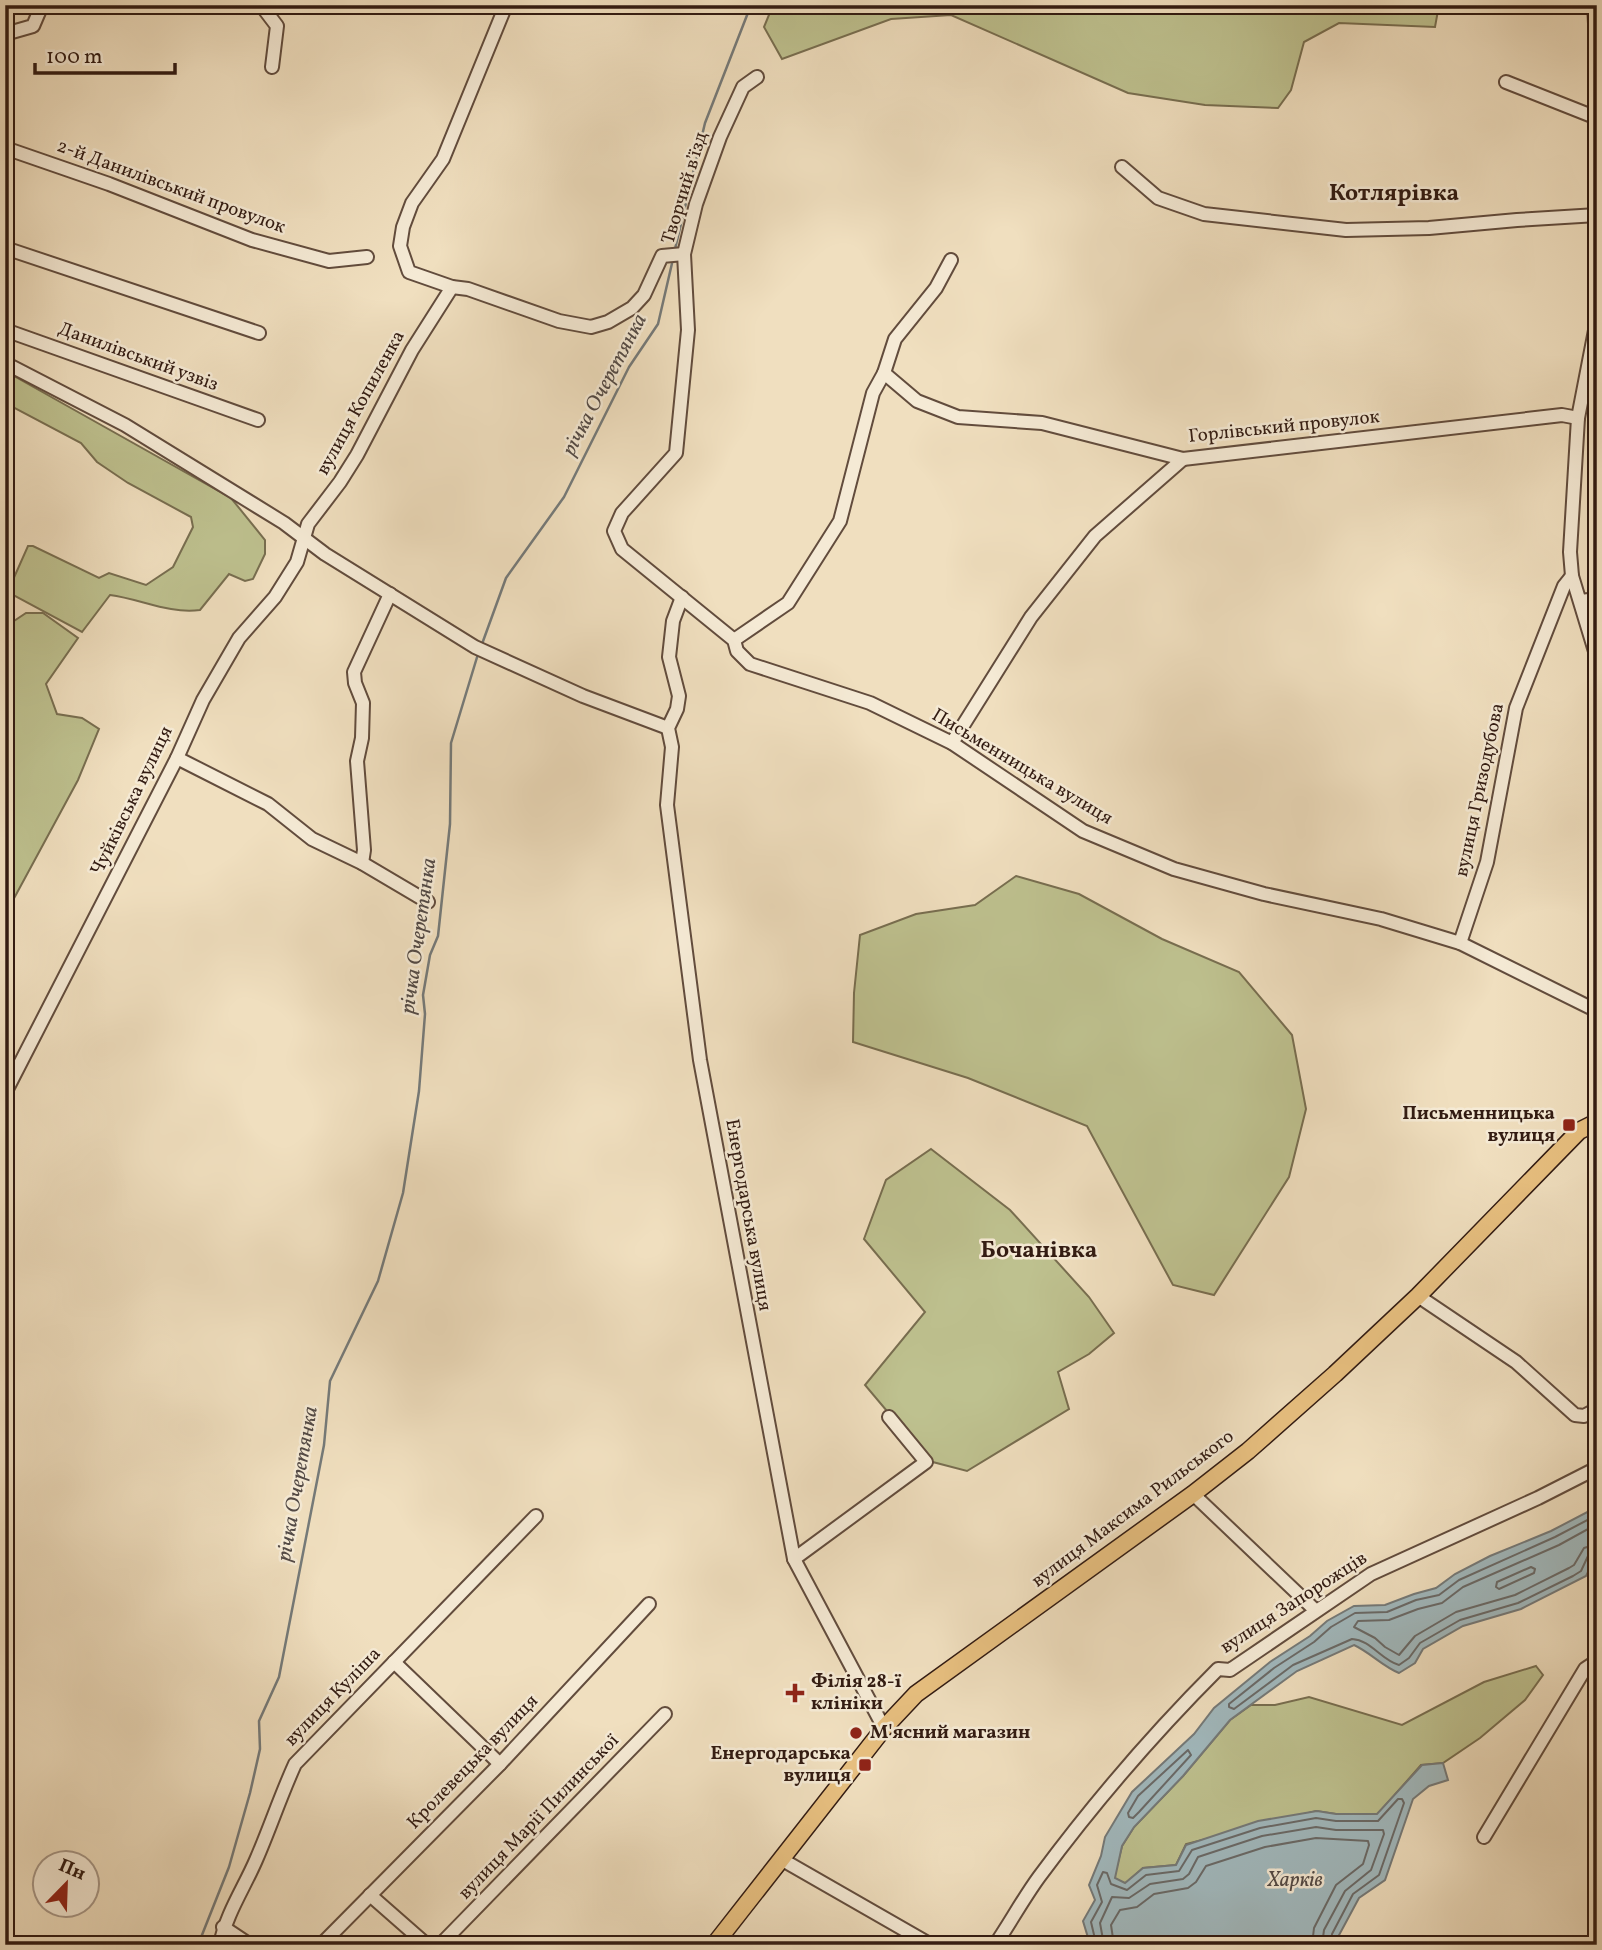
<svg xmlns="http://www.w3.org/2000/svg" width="1602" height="1950" viewBox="0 0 1602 1950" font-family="Vollkorn,serif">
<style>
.green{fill:#bec18f;stroke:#786e50;stroke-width:2}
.water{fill:#a1b9be;stroke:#757a79;stroke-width:2}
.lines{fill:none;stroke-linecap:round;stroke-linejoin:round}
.shore{stroke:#6a6a68;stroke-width:2}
.stream{stroke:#757a79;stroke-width:2.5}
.minor-casing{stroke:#624c3d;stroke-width:16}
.major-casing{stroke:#321b12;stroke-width:19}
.minor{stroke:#f5ead5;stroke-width:12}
.major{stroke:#e8c080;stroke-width:16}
.poi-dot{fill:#8f2418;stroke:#f5ead5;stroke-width:2.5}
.labels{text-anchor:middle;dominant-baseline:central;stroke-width:5;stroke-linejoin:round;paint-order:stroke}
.street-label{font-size:19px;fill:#321b12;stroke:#f5ead5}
.poi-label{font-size:19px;font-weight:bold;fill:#321b12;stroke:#f5ead5;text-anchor:end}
.water-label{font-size:21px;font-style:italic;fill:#534a46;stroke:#f5ead5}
.quarter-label{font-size:23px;font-weight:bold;fill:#321b12;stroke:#f5ead5}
</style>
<rect width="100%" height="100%" fill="#f0dfbf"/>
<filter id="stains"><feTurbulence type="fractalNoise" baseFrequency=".00286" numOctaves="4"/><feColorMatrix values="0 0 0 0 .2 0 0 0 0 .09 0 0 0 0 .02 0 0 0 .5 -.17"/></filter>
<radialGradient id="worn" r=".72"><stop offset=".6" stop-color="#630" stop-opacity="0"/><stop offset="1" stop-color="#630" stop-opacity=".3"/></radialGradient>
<!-- green -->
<g class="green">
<polygon points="773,5 1439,5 1435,27 1339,23 1304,42 1291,90 1278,108 1205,105 1128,93 951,15 891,19 782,59 764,27"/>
<path d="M5,371L231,498L265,540V554L253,579L245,581L229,574L200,610C168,614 141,599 110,595L82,632L13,595L12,582L28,546H33L99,578L109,573L146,585L173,567L193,527L191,517L128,483L97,462L81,443L5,403Z"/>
<polygon points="26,613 43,613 78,638 46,684 57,714 82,718 99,729 78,780 5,915 5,627"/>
<polygon points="1016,876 1079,894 1162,939 1239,972 1292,1035 1306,1109 1289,1177 1214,1295 1173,1285 1087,1126 968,1078 853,1042 854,993 860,935 916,914 975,905"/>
<polygon points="931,1149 1010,1210 1089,1297 1114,1333 1089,1354 1058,1372 1069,1409 967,1471 929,1461 865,1385 925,1312 864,1239 886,1180"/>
<polygon points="1536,1666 1543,1675 1525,1700 1480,1738 1443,1763 1421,1765 1377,1815 1336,1814 1316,1811 1186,1844 1176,1865 1143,1868 1125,1884 1114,1878 1122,1846 1134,1827 1183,1776 1230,1720 1251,1705 1275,1705 1309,1697 1402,1725 1484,1682"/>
</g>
<!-- water -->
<path class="water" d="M1597,1507V1554L1586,1576L1521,1609L1463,1626L1423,1649L1415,1663L1399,1673C1382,1666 1371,1653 1354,1645L1297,1671L1230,1720L1183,1776L1134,1827L1122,1846L1115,1878L1125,1883L1143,1868L1176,1865L1186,1845L1258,1821L1317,1811L1336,1814H1377L1422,1765L1443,1763L1448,1780L1429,1786L1413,1799L1385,1880L1359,1898L1338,1937V1945H1084L1089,1941L1083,1921L1095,1900L1089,1885L1101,1856L1105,1837L1132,1792L1194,1734L1214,1708L1270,1662L1310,1636L1327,1621L1354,1606L1385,1605L1414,1594L1436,1588L1455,1574L1490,1556L1551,1531Z"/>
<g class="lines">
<!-- shore -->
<g class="shore">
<path d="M1597,1515L1555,1537L1459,1580L1439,1595L1416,1600L1387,1612L1355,1613L1331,1627L1314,1642L1274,1668L1229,1704V1707L1234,1709L1293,1665L1352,1639C1371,1640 1381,1660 1399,1665L1409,1658L1420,1643L1460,1620L1518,1603L1573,1576L1581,1571L1588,1556L1597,1553"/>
<polyline points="1597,1524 1559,1545 1463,1587 1442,1603 1418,1609 1389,1620 1358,1621 1354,1627 1375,1638 1385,1647 1399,1655 1415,1636 1456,1612 1515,1595 1569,1568 1574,1565 1584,1548 1597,1544"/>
<polygon points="1531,1567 1535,1569 1534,1573 1499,1589 1496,1587 1497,1582"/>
<polygon points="1188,1750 1191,1755 1139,1812 1133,1818 1129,1817 1128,1813 1138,1796"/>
<polyline points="1094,1945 1095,1939 1091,1922 1102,1902 1097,1885 1103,1872 1107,1873 1111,1884 1127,1890 1146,1875 1179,1871 1192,1850 1260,1828 1316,1818 1336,1821 1378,1821 1398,1799 1402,1799 1404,1803 1379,1875 1353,1894 1332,1934 1331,1945"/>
<polyline points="1104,1945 1100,1923 1112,1897 1129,1898 1150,1884 1183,1879 1189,1874 1198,1857 1262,1836 1316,1827 1336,1830 1383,1830 1384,1834 1371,1870 1345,1891 1324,1930 1322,1945"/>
<polyline points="1114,1945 1111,1925 1120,1910 1137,1907 1154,1894 1188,1888 1196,1882 1206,1866 1265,1847 1316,1838 1368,1841 1369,1845 1363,1864 1336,1885 1314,1928 1312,1945"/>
</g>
<!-- stream -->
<g class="stream">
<polyline points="675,249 705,123 751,5"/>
<polyline points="482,644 506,578 564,497 629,367 658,324 673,259"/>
<polyline points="198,1945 229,1867 250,1793 260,1749 259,1721 279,1677 324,1445 330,1381 378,1281 403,1193 419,1091 425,1014 423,995 430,955 438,936 450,824 451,743 478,654"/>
</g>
<defs>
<g id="minor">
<polyline points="261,5 277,26 272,67"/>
<polyline points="506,5 443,159 412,203 403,227 400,246 409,272 452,287 468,289 559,321 591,327 608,322 632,308 644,295 662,256 684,254"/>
<polyline points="1594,5 1597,60"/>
<polyline points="5,34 33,26 42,5"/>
<polyline points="757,77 743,87 720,137 696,204 684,254 688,330 676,453 622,513 614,531 622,549 734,640 737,651 750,664 870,703 952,743 1083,831 1174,869 1264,894 1381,919 1460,943 1597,1011"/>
<polyline points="1506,82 1597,118"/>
<polyline points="5,148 109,184 252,240 329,261 367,257"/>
<polyline points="1122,167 1158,198 1204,214 1346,230 1429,228 1517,220 1597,215"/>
<polyline points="5,248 259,333"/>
<polyline points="1597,320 1578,418 1570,552 1572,576 1597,658"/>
<polyline points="5,330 258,420"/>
<polyline points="5,363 125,425 284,523 325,554 475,647 583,696 668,728"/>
<polyline points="884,373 917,401 958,417 1042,423 1183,459 1562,415 1578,418"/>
<polyline points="682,597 673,621 669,657 679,696 677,709 668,728 672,747 667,805 700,1060 794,1559 884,1728"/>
<polyline points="1581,601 1597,599"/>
<polyline points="734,640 788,603 840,521 873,393 884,373 895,339 936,288 951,260"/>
<polyline points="952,743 1031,617 1095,536 1183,459"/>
<polyline points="177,758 268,804 312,839 362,863 428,902"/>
<polyline points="362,863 364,850 357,761 362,738 363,703 355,683 354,672 390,594"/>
<polyline points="1460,943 1487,862 1516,708 1564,586 1572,576"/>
<polyline points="5,1093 177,758 203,700 239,638 275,597 297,562 308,524 340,482 357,455 412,350 452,287"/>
<polyline points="1418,1296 1516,1362 1575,1415 1584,1416 1597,1409"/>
<polyline points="1193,1494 1315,1610"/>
<polyline points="794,1559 926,1462 889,1417"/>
<polyline points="394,1662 500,1764"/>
<polyline points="1484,1837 1585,1669 1597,1661"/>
<polyline points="781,1859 931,1945"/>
<polyline points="370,1895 427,1945"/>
<polyline points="223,1927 250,1945"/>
<path d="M220,1945C226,1914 244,1888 256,1860C270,1828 280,1797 295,1764L536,1516"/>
<polyline points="321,1945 500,1764 649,1604"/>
<polyline points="440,1945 665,1714"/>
<path d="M995,1945C1010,1923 1023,1899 1039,1877C1093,1804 1154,1733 1218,1669L1230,1670L1371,1574L1538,1498L1597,1468"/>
</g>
<polyline id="major" points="714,1945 884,1728 916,1694 1193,1494 1248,1451 1335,1374 1418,1296 1579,1131 1597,1122"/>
</defs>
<!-- minor casing -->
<use href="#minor" class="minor-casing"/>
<!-- major casing -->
<use href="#major" class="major-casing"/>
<!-- minor -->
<use href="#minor" class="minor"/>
<!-- major -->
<use href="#major" class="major"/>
</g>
<!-- markers -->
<g class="poi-dot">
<rect x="1562" y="1118" width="14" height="14" rx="3.5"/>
<path d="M791.5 1682.5h7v7h7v7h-7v7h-7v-7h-7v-7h7z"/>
<circle cx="856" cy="1733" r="7"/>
<rect x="858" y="1758" width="14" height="14" rx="3.5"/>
</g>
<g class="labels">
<!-- street labels -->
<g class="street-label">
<text transform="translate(171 187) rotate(20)">2-й Данилівський провулок</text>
<text transform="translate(685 188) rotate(-73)">Творчий в’їзд</text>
<text transform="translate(138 357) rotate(20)">Данилівський узвіз</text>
<text transform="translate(361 403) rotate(-61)">вулиця Копиленка</text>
<text transform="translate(1284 427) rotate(-6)">Горлівський провулок</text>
<text transform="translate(1022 767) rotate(31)">Письменницька вулиця</text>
<text transform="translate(1480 790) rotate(-78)">вулиця Гризодубова</text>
<text transform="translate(132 801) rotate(-64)">Чуйківська вулиця</text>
<text transform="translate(748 1215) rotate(80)">Енергодарська вулиця</text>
<text transform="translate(1133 1509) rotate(-37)">вулиця Максима Рильського</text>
<text transform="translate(1294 1603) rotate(-33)">вулиця Запорожців</text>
<text transform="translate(333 1697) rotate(-46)">вулиця Куліша</text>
<text transform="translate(473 1762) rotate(-46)">Кролевецька вулиця</text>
<text transform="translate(539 1817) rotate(-46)">вулиця Марії Пилинської</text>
</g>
<!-- poi labels -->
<g class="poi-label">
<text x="1555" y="1114">Письменницька<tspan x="1555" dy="22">вулиця</tspan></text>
<text x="811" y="1682" text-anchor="start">Філія 28-ї<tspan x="811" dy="22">клініки</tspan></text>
<text x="870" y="1733" text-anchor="start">М'ясний магазин</text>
<text x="851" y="1754">Енергодарська<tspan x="851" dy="22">вулиця</tspan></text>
</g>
<!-- water labels -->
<g class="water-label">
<text transform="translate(605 385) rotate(-62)">річка Очеретянка</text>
<text transform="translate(419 936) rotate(-82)">річка Очеретянка</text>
<text transform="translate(298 1484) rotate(-80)">річка Очеретянка</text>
<text x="1295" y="1880">Харків</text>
</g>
<!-- quarter labels -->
<g class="quarter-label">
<text x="1394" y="194">Котлярівка</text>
<text x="1039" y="1251">Бочанівка</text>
</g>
</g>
<!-- margin -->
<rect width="1602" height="1950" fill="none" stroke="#f0dfbf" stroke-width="28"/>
<rect x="7" y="7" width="1588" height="1936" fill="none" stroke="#321b12" stroke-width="3.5"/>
<rect x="14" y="14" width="1574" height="1922" fill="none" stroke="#321b12" stroke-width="2"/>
<!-- north arrow -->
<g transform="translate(66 1884) rotate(23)"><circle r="33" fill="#f5ead5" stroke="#a79787" stroke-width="2"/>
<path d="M0-5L12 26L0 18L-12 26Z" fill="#8f2418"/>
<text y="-10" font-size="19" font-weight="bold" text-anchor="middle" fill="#321b12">Пн</text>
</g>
<!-- scale -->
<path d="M35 63v10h140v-10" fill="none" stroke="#321b12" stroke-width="3.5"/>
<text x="46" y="63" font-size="21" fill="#321b12" stroke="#f5ead5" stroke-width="5" paint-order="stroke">100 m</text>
<rect width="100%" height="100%" filter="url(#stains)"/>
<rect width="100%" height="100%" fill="url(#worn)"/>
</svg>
